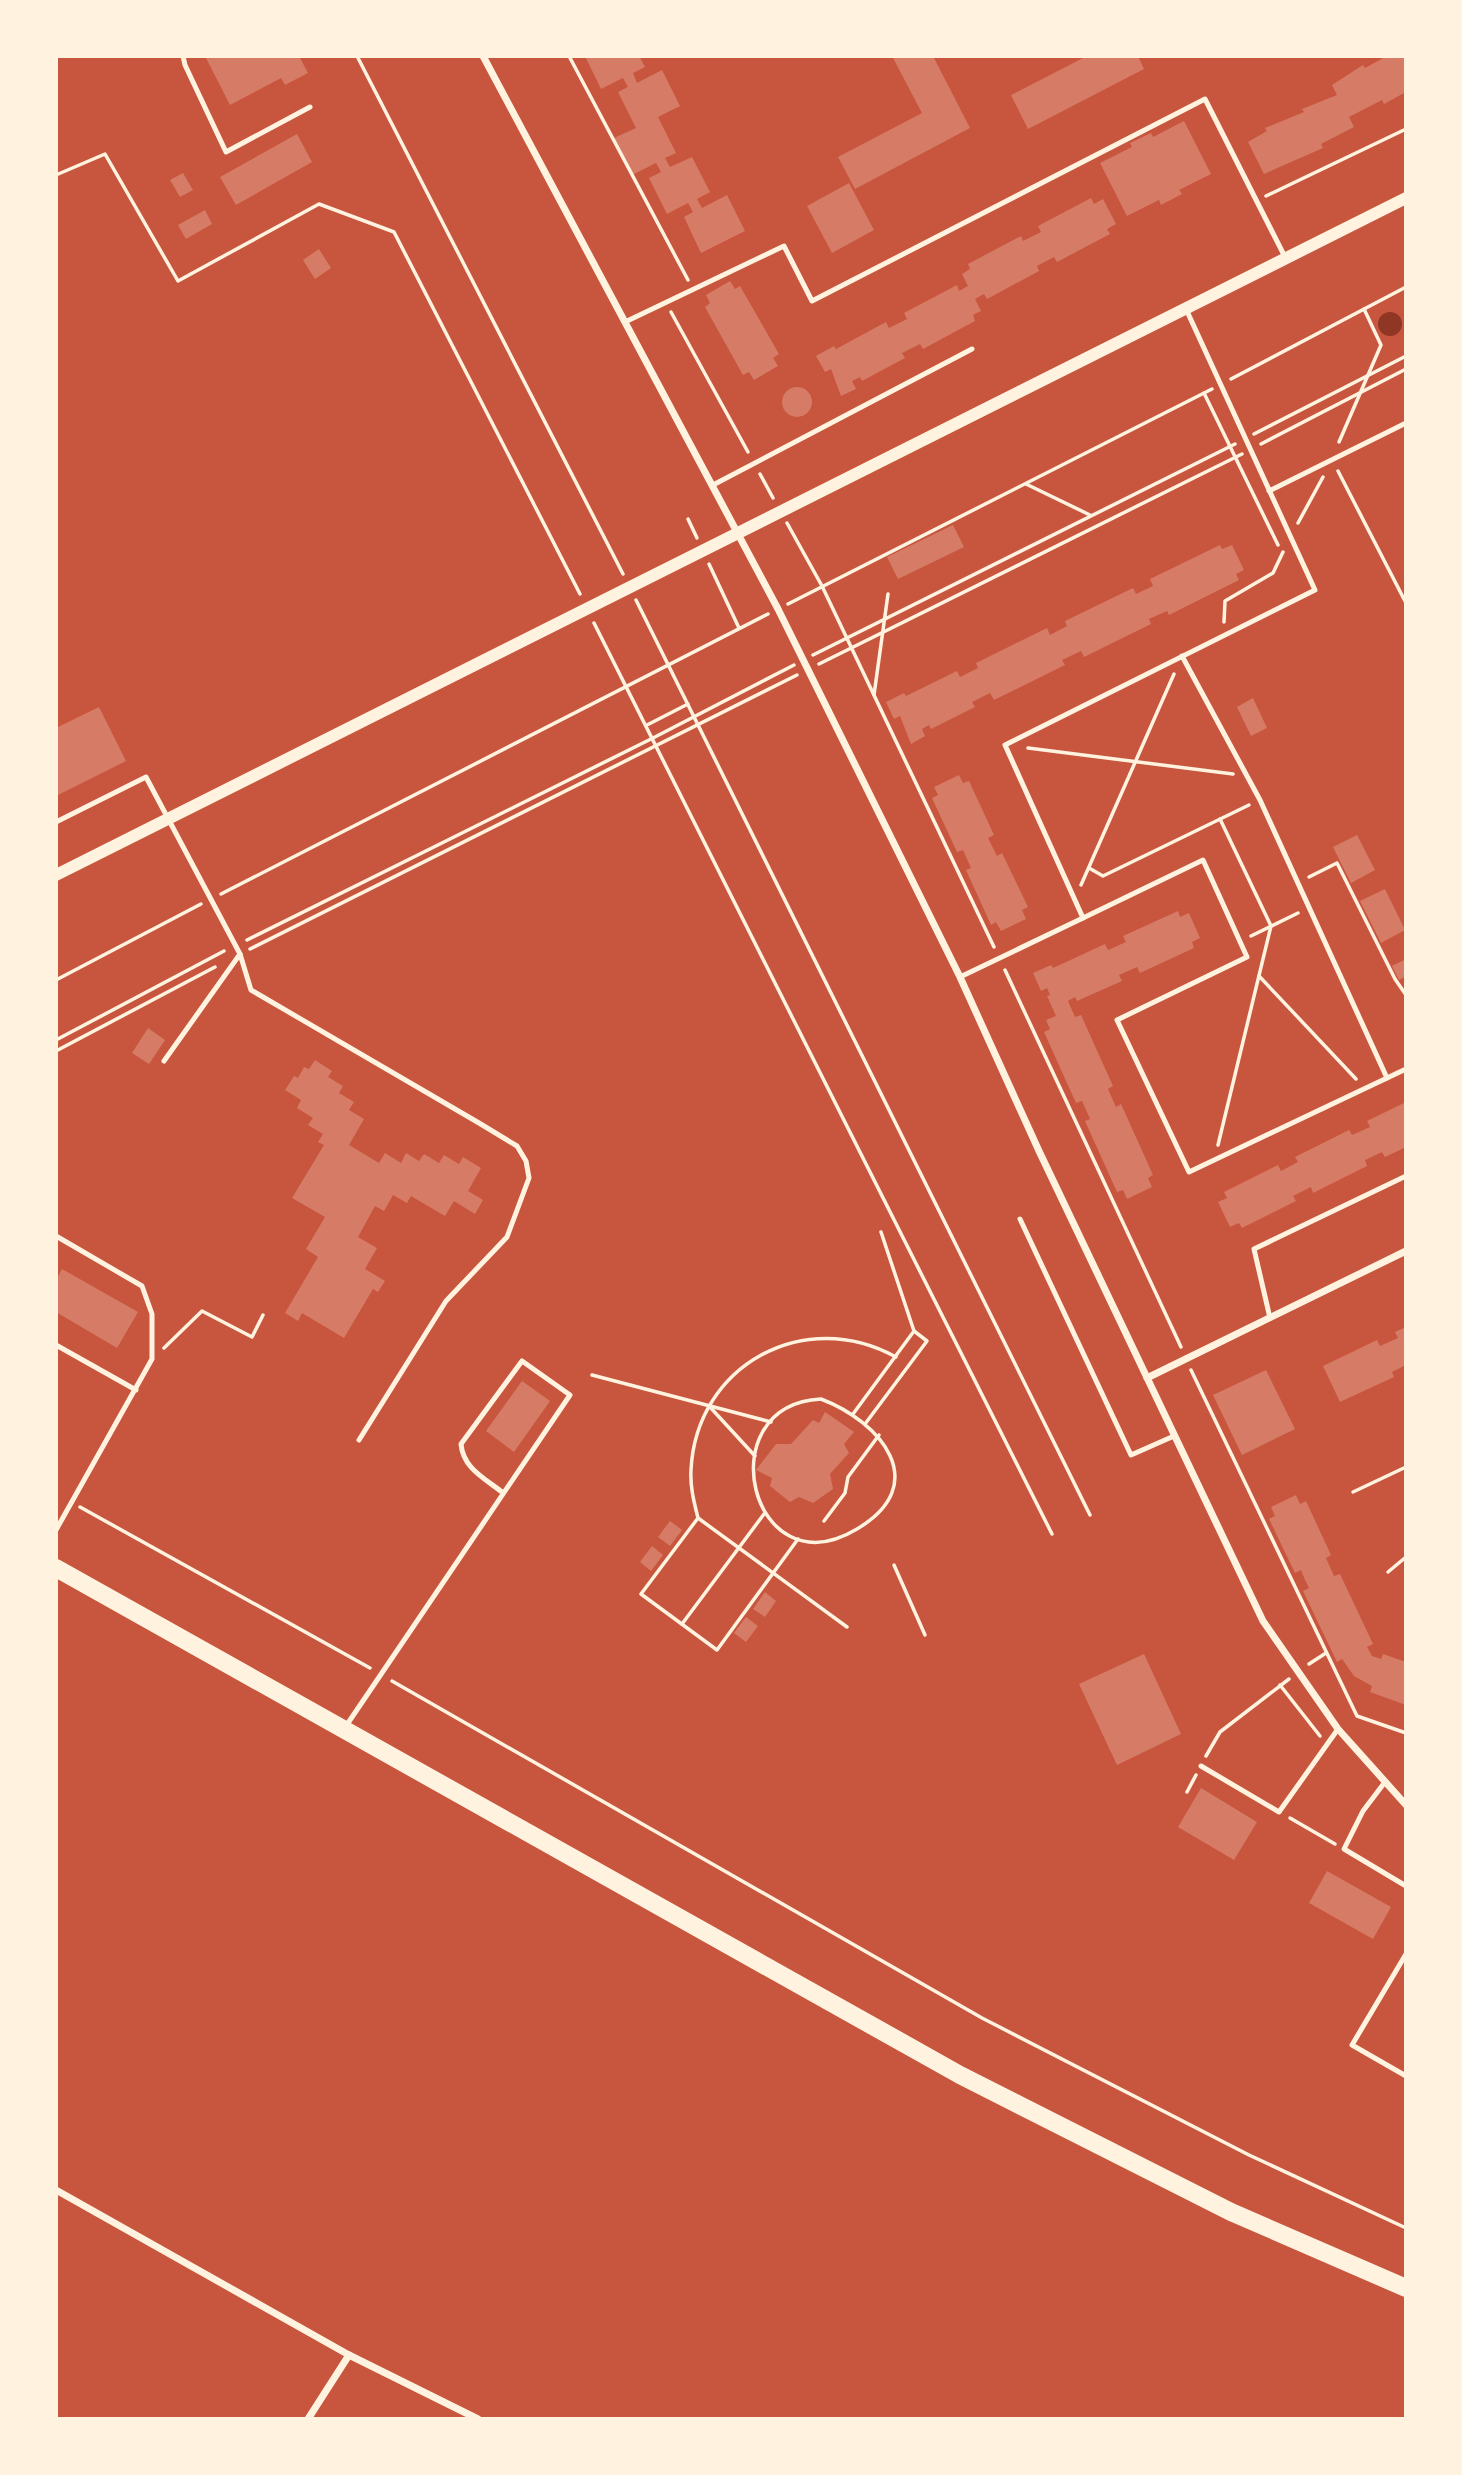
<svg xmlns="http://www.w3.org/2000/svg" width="1462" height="2475" viewBox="0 0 1462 2475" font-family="Roboto,sans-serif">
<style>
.water{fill:#8f3625}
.building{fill:#d67c66}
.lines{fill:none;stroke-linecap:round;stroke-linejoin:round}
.path{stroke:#fff3e0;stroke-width:3.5}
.service{stroke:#fff3e0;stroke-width:5}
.minor{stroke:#fff3e0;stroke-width:7}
.tertiary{stroke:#fff3e0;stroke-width:12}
.trunk{stroke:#fff3e0;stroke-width:18}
</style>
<rect width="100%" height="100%" fill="#c8553d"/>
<!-- water -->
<circle class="water" cx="1390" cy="324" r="12"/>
<!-- building -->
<g class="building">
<polygon points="205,56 299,56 308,73 285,85 281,78 230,105"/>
<polygon points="585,56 639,56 645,67 633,73 637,83 662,70 680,106 658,117 676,153 665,158 670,167 692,157 710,192 697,199 702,208 727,195 745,231 701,253 684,217 693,212 688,203 667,214 649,178 661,172 656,163 632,175 614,138 636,128 618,92 628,87 623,78 601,89"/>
<polygon points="892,56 933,56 970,128 855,189 838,157 922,113"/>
<polygon points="1087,56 1138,56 1144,69 1028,129 1011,95"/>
<polygon points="1387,56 1406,56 1406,92 1384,104 1382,100 1349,117 1354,127 1321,144 1323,148 1264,174 1248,142 1267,131 1265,128 1304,112 1302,109 1337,95 1332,85 1363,65 1365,68"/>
<polygon points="1184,121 1211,174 1179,190 1182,194 1161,205 1159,200 1127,216 1100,163 1132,147 1130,143 1151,133 1153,137"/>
<polygon points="297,134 312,162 236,205 220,177"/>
<polygon points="183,173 193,190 180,197 170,180"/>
<polygon points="849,183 874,230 832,253 807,206"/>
<polygon points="1091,198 1094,204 1103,199 1116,224 1107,229 1110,234 1057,262 1054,257 1037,266 1039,271 987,299 984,294 975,299 981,311 973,315 975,321 923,349 920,344 902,353 905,358 862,381 860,377 852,381 856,389 841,396 831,369 825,372 816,356 834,346 836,349 886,322 889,328 907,319 904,313 957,285 959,291 968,286 962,274 970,269 968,264 1021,236 1023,241 1041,232 1038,226"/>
<polygon points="205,210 212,224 186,239 178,225"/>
<polygon points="319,249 331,268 315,279 303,260"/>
<polygon points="730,281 735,289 740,286 779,354 773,358 778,366 754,380 749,372 743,375 705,307 710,303 706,295"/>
<circle cx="797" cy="402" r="15"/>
<polygon points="953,525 964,547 898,579 887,557"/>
<polygon points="1220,545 1222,549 1232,545 1244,570 1236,574 1239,580 1169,615 1167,611 1149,619 1151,624 1084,657 1081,651 1062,660 1065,665 994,700 990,693 972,702 975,707 931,729 929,725 922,729 925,736 911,744 900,716 894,719 886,702 904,693 906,696 957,671 960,677 978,668 976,663 1047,628 1050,635 1067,626 1065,621 1133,588 1136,594 1153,586 1150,579"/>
<polygon points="1253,698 1267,728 1251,736 1237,707"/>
<polygon points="99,707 126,761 56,796 56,728"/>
<polygon points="959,775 963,783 969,781 994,835 988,838 997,856 1002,853 1028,907 1022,910 1026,919 1001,931 996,922 991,925 966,870 971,868 963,850 957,852 932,798 938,795 934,787"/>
<polygon points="1357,835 1375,870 1351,883 1333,847"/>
<polygon points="1385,889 1405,930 1381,943 1360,901"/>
<polygon points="1178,911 1180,917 1189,913 1200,938 1192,942 1194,948 1140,973 1137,967 1119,975 1122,981 1077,1001 1075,997 1068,1001 1075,1017 1081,1015 1113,1086 1108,1089 1116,1107 1121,1104 1153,1175 1148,1178 1152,1187 1127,1199 1123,1190 1117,1192 1085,1121 1090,1119 1082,1101 1076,1103 1044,1032 1050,1029 1046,1020 1056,1016 1047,996 1050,995 1047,988 1041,991 1033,973 1051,965 1053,968 1105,944 1108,950 1126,942 1123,936"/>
<polygon points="1406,959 1406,976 1399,980 1392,966"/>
<polygon points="148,1028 165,1040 149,1064 132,1053"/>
<polygon points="315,1060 332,1071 328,1077 343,1086 339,1093 354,1102 349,1110 364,1119 349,1145 379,1163 385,1153 401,1163 406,1153 419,1161 424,1154 439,1163 444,1155 459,1164 463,1157 481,1168 468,1191 483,1200 475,1214 454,1201 445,1216 411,1196 407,1203 393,1195 384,1211 375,1206 358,1237 377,1248 365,1269 385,1281 378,1292 373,1289 344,1338 302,1313 298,1321 285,1313 318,1257 306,1249 325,1217 292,1198 324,1145 318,1142 323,1134 308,1125 313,1118 297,1108 301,1100 285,1090 294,1076 298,1078 304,1067 309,1069"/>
<polygon points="1406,1102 1406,1147 1385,1157 1382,1152 1365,1160 1367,1166 1313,1193 1311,1187 1293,1196 1296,1201 1242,1228 1239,1223 1230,1227 1218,1202 1227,1198 1224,1192 1278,1165 1281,1171 1298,1162 1295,1157 1349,1130 1352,1135 1370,1127 1367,1121"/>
<polygon points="62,1269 138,1312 117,1348 56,1312 56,1280"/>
<polygon points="1406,1327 1406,1365 1392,1372 1394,1377 1340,1402 1323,1366 1377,1340 1380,1346 1398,1338 1395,1332"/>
<polygon points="1266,1370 1295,1429 1242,1455 1213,1395"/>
<polygon points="522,1381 550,1401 514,1452 486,1431"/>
<polygon points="825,1412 854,1432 844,1444 849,1453 830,1474 833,1489 813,1503 799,1497 790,1502 770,1486 772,1478 756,1470 776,1444 791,1444 813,1420 819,1423"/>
<polygon points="1296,1495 1300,1504 1306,1501 1331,1555 1326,1558 1334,1576 1340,1574 1373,1644 1367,1647 1372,1656 1381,1659 1383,1654 1406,1662 1406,1705 1370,1692 1372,1686 1354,1676 1342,1659 1337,1662 1303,1591 1309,1588 1305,1580 1301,1570 1295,1573 1269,1519 1275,1516 1271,1507"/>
<polygon points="670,1521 682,1530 670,1546 658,1537"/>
<polygon points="652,1546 663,1555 651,1571 640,1562"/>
<polygon points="765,1592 776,1601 765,1617 753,1609"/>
<polygon points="746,1617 758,1626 746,1642 734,1633"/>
<polygon points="1144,1654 1181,1734 1117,1765 1079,1684"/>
<polygon points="1201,1788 1257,1822 1234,1860 1178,1827"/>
<polygon points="1327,1871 1391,1907 1373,1939 1309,1903"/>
</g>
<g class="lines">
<!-- path -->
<g class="path">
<polyline points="357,56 623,574"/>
<polyline points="569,56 688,280"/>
<polyline points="56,175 105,154 178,281 319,204 394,232 580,594"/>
<polyline points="1266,196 1406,129"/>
<polyline points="671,312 748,452"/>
<polyline points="1231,379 1406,287"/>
<polyline points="1204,393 1278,545"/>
<polyline points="1254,434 1406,356"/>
<polyline points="1339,442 1381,345 1364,309"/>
<polyline points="1261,444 1406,369"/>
<polyline points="1338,471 1406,603"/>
<polyline points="760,474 773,498"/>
<polyline points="1026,484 1090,515"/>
<polyline points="688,519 697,538"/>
<polyline points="787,523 822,586 994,947"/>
<polyline points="1298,523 1323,477"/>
<polyline points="709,564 739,628"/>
<polyline points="636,600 1090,1515"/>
<polyline points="788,604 1212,389"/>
<polyline points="1224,622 1225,601 1273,573 1283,552"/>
<polyline points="594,623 1052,1534"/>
<polyline points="813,655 1235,444"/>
<polyline points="819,664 1242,454"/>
<polyline points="874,695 888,594"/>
<polyline points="647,725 688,704"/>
<polyline points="1028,748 1233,774"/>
<polyline points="1089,868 1103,876 1249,805"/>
<polyline points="1309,877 1337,863 1395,979 1406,995"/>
<polyline points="1081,885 1174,674"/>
<polyline points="221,894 768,614"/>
<polyline points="1251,936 1298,913"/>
<polyline points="247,940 653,738 794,665"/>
<polyline points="250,949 797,675"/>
<polyline points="1005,970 1181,1347"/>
<polyline points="1259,976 1356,1079"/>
<polyline points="56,980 201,904"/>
<polyline points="56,1040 224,951"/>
<polyline points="56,1051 215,967"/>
<polyline points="1218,1145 1271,926 1220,819"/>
<polyline points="164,1348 202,1311 252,1337 263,1315"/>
<polyline points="1191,1370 1357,1716 1406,1733"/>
<polyline points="592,1375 771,1422"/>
<path d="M821,1399C881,1422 933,1484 857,1529C751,1593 706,1405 821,1399Z"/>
<polyline points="709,1406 755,1456"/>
<polyline points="853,1414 914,1331 881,1232"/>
<polyline points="865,1424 927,1341 914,1331"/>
<polyline points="1353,1492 1406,1467"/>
<polyline points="80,1507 370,1668"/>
<polyline points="698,1518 641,1594 717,1650 798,1539"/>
<polyline points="824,1521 845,1493 848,1477 879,1435"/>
<polyline points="894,1565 925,1635"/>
<polyline points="1388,1572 1406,1557"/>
<polyline points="682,1624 764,1514"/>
<path d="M847,1627L698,1518C694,1502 690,1487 691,1470C696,1365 805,1306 896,1357"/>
<polyline points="1309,1664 1326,1653"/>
<polyline points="392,1681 982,2018 1249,2155 1406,2228"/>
<polyline points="1280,1685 1320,1736"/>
<polyline points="1206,1756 1220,1732 1289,1679"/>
<polyline points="1187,1792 1196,1775"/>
<polyline points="1290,1818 1335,1844"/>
</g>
<!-- service -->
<g class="service">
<polyline points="183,56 185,65 226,152 310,107"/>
<polyline points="1186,309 1315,590 1005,745 1083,918 1203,860 1247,957 1117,1020 1189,1172 1406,1069"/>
<polyline points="625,322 784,246 812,301 1205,99 1286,259"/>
<polyline points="713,485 972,349"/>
<polyline points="1269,491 1406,423"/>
<polyline points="1182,656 1260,800 1387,1078"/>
<polyline points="56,822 146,777 240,954 251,990 479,1123 517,1146 526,1161 529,1178 507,1237 446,1301 359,1440"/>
<polyline points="960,977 1083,918"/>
<polyline points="164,1061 240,954"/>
<polyline points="1020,1219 1131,1455 1174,1436"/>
<polyline points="56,1236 142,1286 152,1314 152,1359 56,1530"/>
<polyline points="1270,1318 1254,1249 1406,1176"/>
<polyline points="56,1345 136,1390"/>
<path d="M346,1726L570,1395L522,1361L461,1444C463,1468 484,1478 502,1492"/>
<polyline points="1201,1766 1279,1812 1338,1729"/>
<polyline points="1385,1782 1363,1811 1344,1849 1406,1886"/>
<polyline points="1406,1954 1352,2045 1406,2076"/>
</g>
<!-- minor -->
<g class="minor">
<polyline points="483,56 778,609 960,977 1039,1151 1263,1621 1338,1729 1406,1805"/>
<polyline points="1147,1378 1406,1251"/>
<polyline points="56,2190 349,2355 478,2419"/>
<polyline points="308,2419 349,2355"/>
</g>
<!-- tertiary -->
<polyline class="tertiary" points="56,875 1406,198"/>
<!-- trunk -->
<polyline class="trunk" points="56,1568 960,2075 1231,2212 1406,2288"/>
</g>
<!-- border -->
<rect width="1462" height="2475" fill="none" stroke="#fff3e0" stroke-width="116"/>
</svg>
